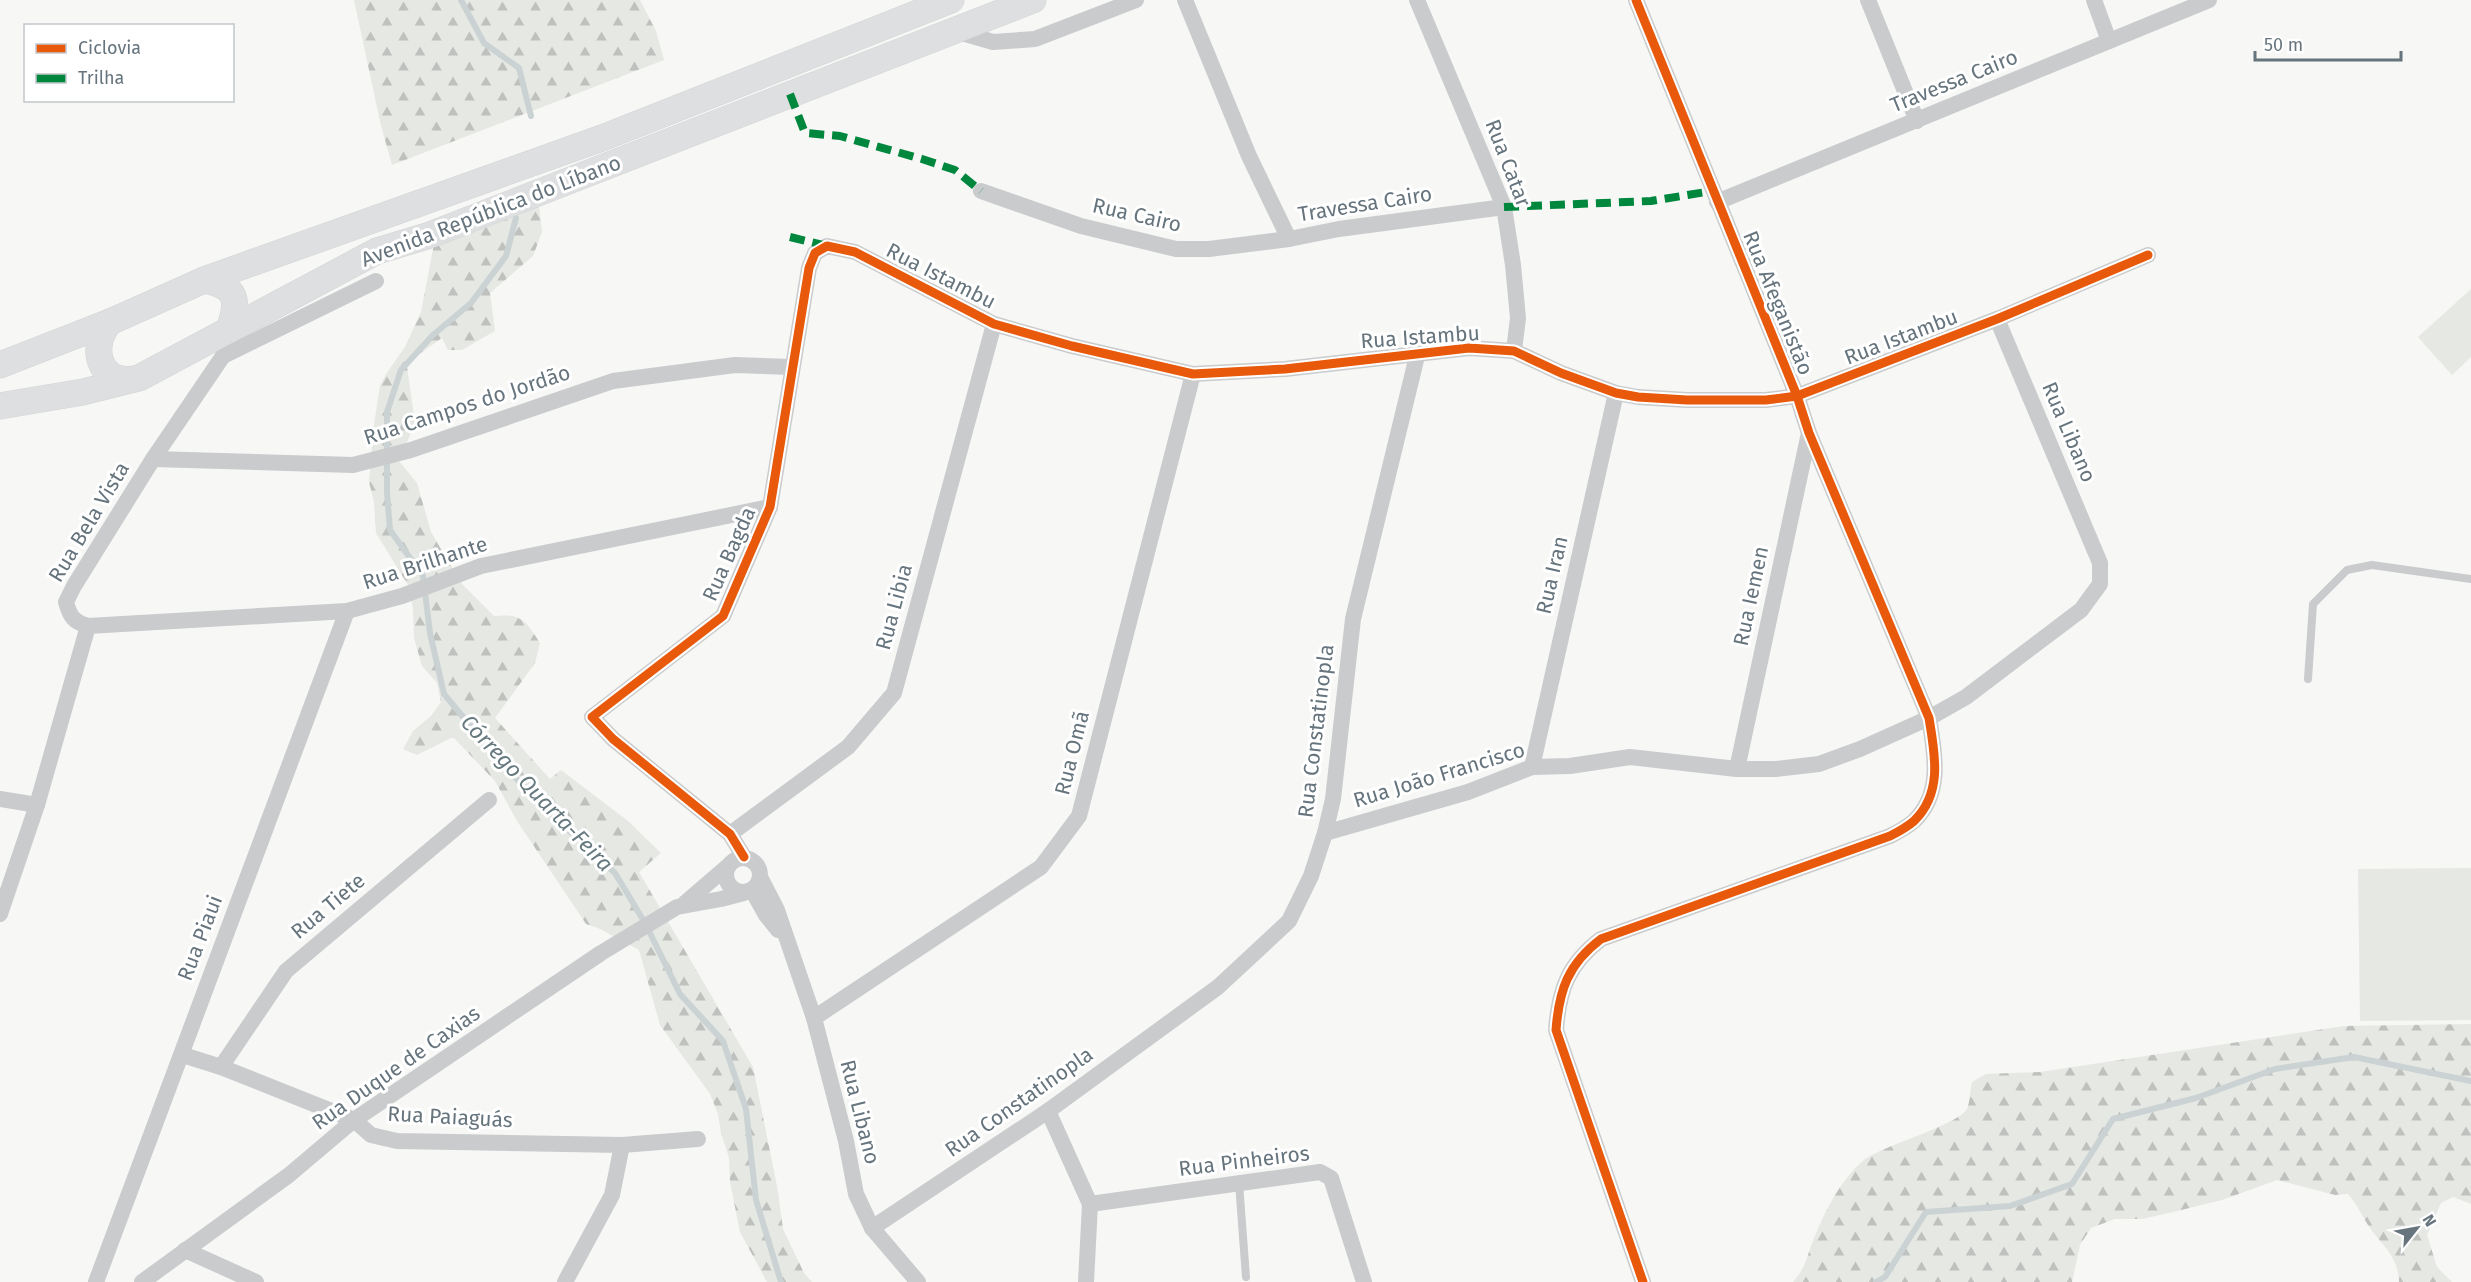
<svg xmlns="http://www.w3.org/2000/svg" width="2471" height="1282" viewBox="0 0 2471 1282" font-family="'Fira Sans',sans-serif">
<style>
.forest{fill:url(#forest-firs)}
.pitch{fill:#e6e8e4}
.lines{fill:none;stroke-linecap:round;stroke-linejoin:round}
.stream{stroke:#cad2d4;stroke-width:6}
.primary-casing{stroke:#d3d4d4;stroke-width:27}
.service{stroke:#c9cbcc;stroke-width:8}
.minor{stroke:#c9cbcc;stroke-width:16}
.primary{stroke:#dedfe0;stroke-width:26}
.quiet{stroke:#00873e;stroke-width:8;stroke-dasharray:15 8;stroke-linecap:butt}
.cycleway-casing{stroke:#fff;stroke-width:13}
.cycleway{stroke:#e8590c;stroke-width:9}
.labels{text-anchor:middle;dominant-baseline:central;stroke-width:6;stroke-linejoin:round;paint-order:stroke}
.street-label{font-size:21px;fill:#66747d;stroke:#fff}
.water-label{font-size:22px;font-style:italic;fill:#66797f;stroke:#fff}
</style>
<defs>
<pattern id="forest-firs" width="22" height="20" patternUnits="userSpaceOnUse" patternTransform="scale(1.5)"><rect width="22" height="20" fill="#e6e8e4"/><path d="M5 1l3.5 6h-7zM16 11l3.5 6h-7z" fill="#bec1be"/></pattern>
</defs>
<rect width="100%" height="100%" fill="#f7f7f6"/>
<!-- forest -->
<g class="forest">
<polygon points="354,0 640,0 656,31 664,60 392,165 381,126"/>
<path d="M538,196L542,232L533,256L490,293L495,331L462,350H448L442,338L418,355L407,366L415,423L399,461L417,483L431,532L462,584L494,616C521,613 526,621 540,643L535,663L495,718L550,779L561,770L628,821L661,853L639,872L753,1067L777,1186L783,1229L804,1273L812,1282H767L740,1232L730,1182L729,1158L721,1133L718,1114L710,1094L660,1025L639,950L598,928L586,924L517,821L495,781L453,737L417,755L403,749L413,731L431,716L441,702L437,683L422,666L414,638L413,609L408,585L376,533L374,502L369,482L373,431L380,386L386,374L405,347L421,312L435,239Z"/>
<path d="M2471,1024V1204L2453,1197L2441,1203L2427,1235L2437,1267L2452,1282H2399C2398,1255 2382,1246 2368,1225C2361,1214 2357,1204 2348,1194L2335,1195L2277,1180L2222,1200L2169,1213L2142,1219H2115L2091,1228L2080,1245L2072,1282H1793C1807,1265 1805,1261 1813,1241C1824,1213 1840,1180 1864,1160C1884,1145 1958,1125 1967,1109C1970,1102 1970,1090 1972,1082L1986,1074L2040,1072L2344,1026Z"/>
</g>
<!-- pitch -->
<g class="pitch">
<polygon points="2471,289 2471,357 2452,375 2418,337"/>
<polygon points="2471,868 2471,1020 2360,1021 2358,869"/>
</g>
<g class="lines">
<!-- stream -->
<g class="stream">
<polyline points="461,0 484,43 519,68 531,116"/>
<polyline points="516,218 506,256 471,303 433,335 401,370 387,412 387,493 390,530 423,576 430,633 444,694 503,765 547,810 615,873 645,923 680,994 723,1041 746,1109 756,1200 781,1282"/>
<polyline points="1876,1282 1885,1277 1926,1212 2010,1206 2072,1184 2113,1119 2196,1098 2275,1069 2354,1057 2471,1081"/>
</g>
<defs>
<g id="primary">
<path d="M204,280C238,287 239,300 229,330"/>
<path d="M110,322C89,345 98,384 133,379"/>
<polyline points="0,365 110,322 204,280 602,138 951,0"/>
<polyline points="0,406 83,392 139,378 377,251 427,236 1033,0"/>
</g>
</defs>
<!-- primary casing -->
<use href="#primary" class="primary-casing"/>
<!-- service -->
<g class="service">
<polyline points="2308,679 2313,604 2347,570 2372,565 2471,579"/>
<polyline points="1239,1183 1246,1277"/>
</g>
<!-- minor -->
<g class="minor">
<polyline points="1185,0 1249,156 1289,239 1339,229 1504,207"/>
<polyline points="1417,0 1504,207 1513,265 1518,318 1514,351"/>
<path d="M1636,0L1797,396L1809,433L1929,718C1935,754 1943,793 1914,821C1907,827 1898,832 1890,836L1601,939C1568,964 1559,990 1556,1030L1643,1282"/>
<polyline points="1868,0 1917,121"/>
<polyline points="2094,0 2109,41"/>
<polyline points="955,31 993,42 1035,39 1136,0"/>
<polyline points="981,191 1081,226 1176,249 1209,249 1289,239"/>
<polyline points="1717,202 2209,0"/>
<path d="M229,330L223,356L153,459L74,586L66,602C70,617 74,622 88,626L347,611L402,596L481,566L770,507"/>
<polyline points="223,356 376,281"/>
<polyline points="153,459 353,465 411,450 613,381 735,365 791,367"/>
<polyline points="1532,767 1616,393"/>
<polyline points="1737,769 1809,433"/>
<polyline points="0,799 37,805"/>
<polyline points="1325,833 1468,792 1532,767 1570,766 1630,757 1737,769 1776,769 1819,764 1860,749 1929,718 1966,697 2081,610 2100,584 2100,563 1997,319"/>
<polyline points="730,834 848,747 894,693 994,324"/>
<polyline points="744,857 730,834 613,739 592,717 723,616 770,507 809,268 815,253 827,246 855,252 994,324 1072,346 1193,374 1285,369 1469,348 1514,351 1561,373 1616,393 1638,397 1687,400 1766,400 1797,396 1997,319 2148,255"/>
<circle cx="743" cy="875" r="17"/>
<polyline points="761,879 777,910 814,1018 846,1141 856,1194 872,1228 918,1282"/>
<polyline points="752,890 766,915 778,930"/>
<polyline points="685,903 728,866"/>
<polyline points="0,914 37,805 88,626"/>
<polyline points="814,1018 1041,867 1079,816 1193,374"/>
<polyline points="183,1055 221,1067 354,1120 371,1135 397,1141 622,1145 698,1139"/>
<polyline points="221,1067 286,971 489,800"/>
<polyline points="1048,1111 1090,1204 1086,1282"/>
<polyline points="1090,1204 1320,1172 1331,1178 1364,1282"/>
<polyline points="872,1228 1048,1111 1218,987 1289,921 1311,876 1325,833 1333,799 1353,619 1418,352"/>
<polyline points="185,1250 256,1282"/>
<polyline points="96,1282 347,611"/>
<polyline points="142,1282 289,1175 354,1120 601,953 677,907 721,899 744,893"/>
<polyline points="565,1282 612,1195 622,1145"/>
</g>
<!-- primary -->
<use href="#primary" class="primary"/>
<!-- quiet -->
<g class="quiet">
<polyline points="790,94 805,133 840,136 922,159 955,170 981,191"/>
<polyline points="1504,207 1651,201 1712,191"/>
<polyline points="790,237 827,246"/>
</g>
<defs>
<g id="cycleway">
<path d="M1636,0L1797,396L1809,433L1929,718C1935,754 1943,793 1914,821C1907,827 1898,832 1890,836L1601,939C1568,964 1559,990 1556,1030L1643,1282"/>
<polyline points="744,857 730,834 613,739 592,717 723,616 770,507 809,268 815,253 827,246 855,252 994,324 1072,346 1193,374 1285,369 1469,348 1514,351 1561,373 1616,393 1638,397 1687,400 1766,400 1797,396 1997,319 2148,255"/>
</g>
</defs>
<!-- cycleway casing -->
<use href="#cycleway" class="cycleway-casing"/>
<!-- cycleway -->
<use href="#cycleway" class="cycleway"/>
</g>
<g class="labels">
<!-- street labels -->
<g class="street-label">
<text transform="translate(1954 81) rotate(-22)">Travessa Cairo</text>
<text transform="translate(1508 163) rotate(69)">Rua Catar</text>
<text transform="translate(1365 204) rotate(-9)">Travessa Cairo</text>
<text transform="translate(491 211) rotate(-21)">Avenida República do Líbano</text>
<text transform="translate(1137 215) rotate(13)">Rua Cairo</text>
<text transform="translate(941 276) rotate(27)">Rua Istambu</text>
<text transform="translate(1778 303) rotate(68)">Rua Afeganistão</text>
<text transform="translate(1420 337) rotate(-4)">Rua Istambu</text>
<text transform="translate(1901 337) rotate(-21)">Rua Istambu</text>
<text transform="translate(467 405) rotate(-18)">Rua Campos do Jordão</text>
<text transform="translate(2069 432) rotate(67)">Rua Libano</text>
<text transform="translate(89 522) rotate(-59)">Rua Bela Vista</text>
<text transform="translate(729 554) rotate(-66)">Rua Bagda</text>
<text transform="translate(425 563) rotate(-18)">Rua Brilhante</text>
<text transform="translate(1552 575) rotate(-77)">Rua Iran</text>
<text transform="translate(1751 596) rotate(-78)">Rua Iemen</text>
<text transform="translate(894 607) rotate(-75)">Rua Libia</text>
<text transform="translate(1316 731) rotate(-83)">Rua Constatinopla</text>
<text transform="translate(1072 753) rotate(-76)">Rua Omã</text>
<text transform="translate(1439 775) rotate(-17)">Rua João Francisco</text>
<text transform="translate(328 906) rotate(-40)">Rua Tiete</text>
<text transform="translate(200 938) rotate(-69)">Rua Piaui</text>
<text transform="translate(396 1068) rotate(-35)">Rua Duque de Caxias</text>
<text transform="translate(1019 1102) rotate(-35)">Rua Constatinopla</text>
<text transform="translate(860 1112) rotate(76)">Rua Libano</text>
<text transform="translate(450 1117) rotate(3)">Rua Paiaguás</text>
<text transform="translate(1244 1161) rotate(-7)">Rua Pinheiros</text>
</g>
<!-- water labels -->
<g class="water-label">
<text transform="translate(537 793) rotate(46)">Córrego Quarta-Feira</text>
</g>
</g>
<!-- legend -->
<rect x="24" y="24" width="210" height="78" fill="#ffffff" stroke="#c2c7cb" stroke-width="1.5"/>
<rect x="36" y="44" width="30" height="9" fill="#e8590c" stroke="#c2c7cb" stroke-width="1.5"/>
<text x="78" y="54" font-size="18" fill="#66747d">Ciclovia</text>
<rect x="36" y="74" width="30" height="9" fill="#00873e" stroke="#c2c7cb" stroke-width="1.5"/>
<text x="78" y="84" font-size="18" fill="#66747d">Trilha</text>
<!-- north arrow -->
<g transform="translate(2417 1228) rotate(59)" stroke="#ffffff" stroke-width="4.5" paint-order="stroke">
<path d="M0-4.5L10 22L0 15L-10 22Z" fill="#66747d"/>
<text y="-9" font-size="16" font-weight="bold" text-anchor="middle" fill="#66747d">N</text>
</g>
<!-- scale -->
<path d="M2255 51v9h146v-9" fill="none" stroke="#66747d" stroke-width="3"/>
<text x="2264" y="51" font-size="18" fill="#66747d" stroke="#ffffff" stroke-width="4.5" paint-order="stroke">50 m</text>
</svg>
